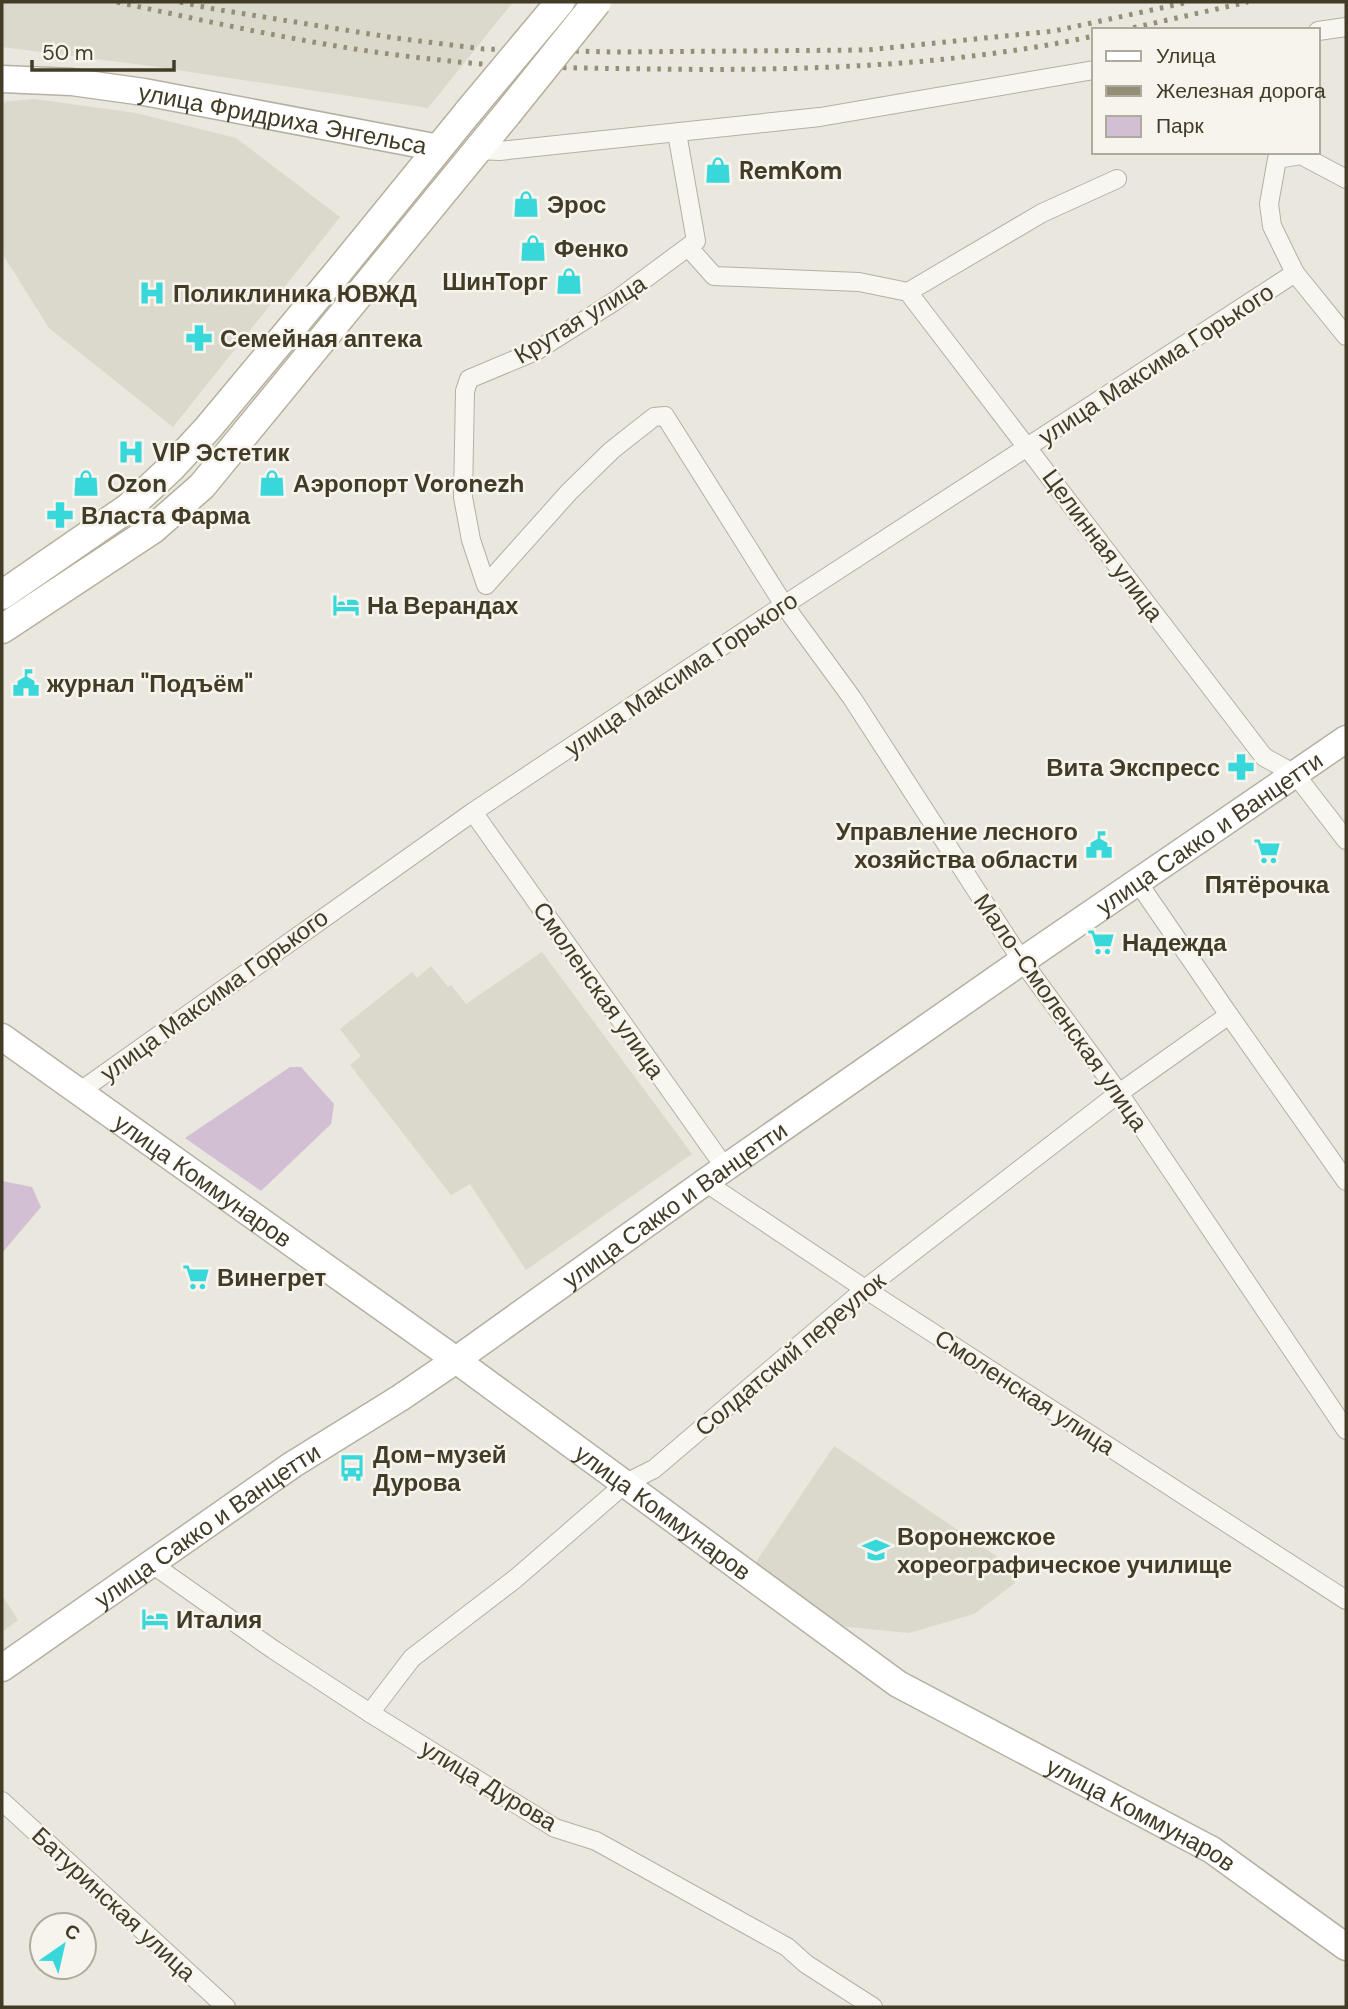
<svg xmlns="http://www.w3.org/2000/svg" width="1348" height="2009" viewBox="0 0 1348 2009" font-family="'DM Sans',sans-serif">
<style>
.built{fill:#dbd8cc}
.green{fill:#d2bfd4}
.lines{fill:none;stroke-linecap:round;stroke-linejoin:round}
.street-casing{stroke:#b4b0a3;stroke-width:20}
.secondary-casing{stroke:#b4b0a3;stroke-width:29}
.primary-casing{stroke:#b6b09d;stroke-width:31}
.street{stroke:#f7f6f1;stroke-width:18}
.secondary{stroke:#fff;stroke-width:26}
.primary{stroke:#fff;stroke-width:28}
.rail{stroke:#948e76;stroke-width:5;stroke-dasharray:3.5 7;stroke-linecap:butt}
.primary-bridge-casing{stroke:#b6b09d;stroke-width:31;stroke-linecap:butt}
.primary-bridge{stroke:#fff;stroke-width:28}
.labels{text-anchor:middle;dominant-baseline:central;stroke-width:5;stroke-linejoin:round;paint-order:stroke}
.street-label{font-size:24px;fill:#423c26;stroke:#f7f4ee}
.poi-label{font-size:24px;font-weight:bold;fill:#423c26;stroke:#f7f4ee;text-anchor:start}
</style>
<rect width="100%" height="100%" fill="#e9e7de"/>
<!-- built -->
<g class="built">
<polygon points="2,2 513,2 428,108 151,66 2,47"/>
<polygon points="34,99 136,113 236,138 340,217 173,427 49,328 2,253 2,102"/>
<polygon points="542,952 692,1154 526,1270 470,1184 451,1195 350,1065 361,1056 340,1029 412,972 417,978 431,966 448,987 451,985 466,1004"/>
<polygon points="834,1446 1005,1562 1015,1583 974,1614 909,1633 839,1626 754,1565"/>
<polygon points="2,1595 18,1620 2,1632"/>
</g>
<!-- green -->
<g class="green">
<polygon points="290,1067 301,1067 334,1104 331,1124 261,1191 185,1138"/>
<polygon points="2,1181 32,1187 41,1207 2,1253"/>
</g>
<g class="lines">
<defs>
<g id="street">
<polyline points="1318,31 1346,27"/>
<polyline points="677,133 696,241 615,301 536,351 469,379 465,391 463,497 471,540 486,585 569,492 612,450 654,417 665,416 784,605 852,698 1022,961 1119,1093 1346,1430"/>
<polyline points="477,150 499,151 820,117 1094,70"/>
<polyline points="689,248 714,276 859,282 908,292 1264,757 1295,774 1346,840"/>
<polyline points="1295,273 1346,336"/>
<polyline points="908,292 1042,213 1117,179"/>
<polyline points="473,812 726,1169"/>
<polyline points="1137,881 1229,1015 1346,1181"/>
<polyline points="79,1092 473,812 784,605 1295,273 1272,226 1269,204 1277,159 1301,155 1346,179"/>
<polyline points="705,1182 865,1289 1346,1600"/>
<polyline points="152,1564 274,1650 370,1713 555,1828 596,1841 787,1947 806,1964 873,2007"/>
<polyline points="370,1713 412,1658 515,1579 626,1483 654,1469 865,1289 1119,1093 1229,1015"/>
<polyline points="2,1801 226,2007"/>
</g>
<g id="secondary">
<path id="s1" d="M2,79L72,82L144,92L439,148"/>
<path id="s2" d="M2,1037L456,1360L898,1684L1212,1850L1346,1947"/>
<path id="s3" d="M2,1668L292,1465L400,1398L456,1360L705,1182L1022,961L1346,739"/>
</g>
<g id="primary">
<polyline points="2,595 128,508 171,468 208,428 338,272 469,111"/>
<polyline points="2,629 153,529 202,486 507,114"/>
</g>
</defs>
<!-- street casing -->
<use href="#street" class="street-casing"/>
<!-- secondary casing -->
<use href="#secondary" class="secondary-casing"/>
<!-- primary casing -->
<use href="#primary" class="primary-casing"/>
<!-- street -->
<use href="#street" class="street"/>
<!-- secondary -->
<use href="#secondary" class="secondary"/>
<!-- primary -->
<use href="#primary" class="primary"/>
<!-- rail -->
<g class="rail">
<path d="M117,2C224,25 331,49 440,60C509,68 582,68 652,69C799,71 949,67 1094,36"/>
<polyline points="180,2 214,9 395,38 484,49 613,52 867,50 1054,31 1189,2"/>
<polyline points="1123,30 1248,2"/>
</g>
<defs>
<g id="primary-bridge">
<polyline points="469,111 560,2"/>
<polyline points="507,114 597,2"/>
</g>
</defs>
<!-- primary-bridge casing -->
<use href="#primary-bridge" class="primary-bridge-casing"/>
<!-- primary-bridge -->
<use href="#primary-bridge" class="primary-bridge"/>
</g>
<!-- icons -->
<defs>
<symbol id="shop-bare" viewBox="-9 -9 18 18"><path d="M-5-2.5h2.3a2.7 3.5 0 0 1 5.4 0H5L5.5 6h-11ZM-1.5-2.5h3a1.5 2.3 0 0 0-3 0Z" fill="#38d8da" stroke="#f7f4ee" stroke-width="2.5" paint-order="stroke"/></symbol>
<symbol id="hospital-bare" viewBox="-9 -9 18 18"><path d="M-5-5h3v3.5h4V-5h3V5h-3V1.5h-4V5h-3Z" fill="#38d8da" stroke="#f7f4ee" stroke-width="2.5" paint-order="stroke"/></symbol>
<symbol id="pharmacy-bare" viewBox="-9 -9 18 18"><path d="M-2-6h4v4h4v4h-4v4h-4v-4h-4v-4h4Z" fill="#38d8da" stroke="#f7f4ee" stroke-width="2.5" paint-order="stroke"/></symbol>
<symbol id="hotel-bare" viewBox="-9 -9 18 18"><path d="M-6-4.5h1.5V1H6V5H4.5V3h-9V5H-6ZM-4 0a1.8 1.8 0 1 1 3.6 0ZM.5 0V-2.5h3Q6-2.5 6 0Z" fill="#38d8da" stroke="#f7f4ee" stroke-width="2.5" paint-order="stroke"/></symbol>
<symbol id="civic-bare" viewBox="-9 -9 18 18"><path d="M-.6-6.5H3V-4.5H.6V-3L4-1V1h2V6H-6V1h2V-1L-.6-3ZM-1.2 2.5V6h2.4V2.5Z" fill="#38d8da" stroke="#f7f4ee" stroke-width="2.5" paint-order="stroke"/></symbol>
<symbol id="supermarket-bare" viewBox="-9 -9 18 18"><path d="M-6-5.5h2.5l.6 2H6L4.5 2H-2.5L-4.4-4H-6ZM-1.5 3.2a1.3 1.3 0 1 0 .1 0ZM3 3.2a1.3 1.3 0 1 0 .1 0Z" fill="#38d8da" stroke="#f7f4ee" stroke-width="2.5" paint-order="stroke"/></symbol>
<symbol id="bus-bare" viewBox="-9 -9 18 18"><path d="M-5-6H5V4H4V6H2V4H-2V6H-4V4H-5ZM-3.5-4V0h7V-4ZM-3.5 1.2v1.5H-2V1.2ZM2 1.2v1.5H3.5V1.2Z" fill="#38d8da" stroke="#f7f4ee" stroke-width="2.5" paint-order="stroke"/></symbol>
<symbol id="university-bare" viewBox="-9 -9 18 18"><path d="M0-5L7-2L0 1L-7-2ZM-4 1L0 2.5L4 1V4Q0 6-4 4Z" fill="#38d8da" stroke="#f7f4ee" stroke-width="2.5" paint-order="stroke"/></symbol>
</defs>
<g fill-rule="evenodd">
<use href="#shop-bare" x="699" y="151" width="38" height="38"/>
<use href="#shop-bare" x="507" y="185" width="38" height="38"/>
<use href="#shop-bare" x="514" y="229" width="38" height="38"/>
<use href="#shop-bare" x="550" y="262" width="38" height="38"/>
<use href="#hospital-bare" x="133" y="274" width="38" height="38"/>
<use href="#pharmacy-bare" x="180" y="319" width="38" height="38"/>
<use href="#hospital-bare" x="112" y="433" width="38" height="38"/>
<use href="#shop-bare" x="67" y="464" width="38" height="38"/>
<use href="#shop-bare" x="253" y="464" width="38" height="38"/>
<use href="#pharmacy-bare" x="41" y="496" width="38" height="38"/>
<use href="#hotel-bare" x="327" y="586" width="38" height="38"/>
<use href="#civic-bare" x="7" y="664" width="38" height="38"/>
<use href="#pharmacy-bare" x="1222" y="748" width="38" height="38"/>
<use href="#civic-bare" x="1080" y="826" width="38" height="38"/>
<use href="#supermarket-bare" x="1248" y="832" width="38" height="38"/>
<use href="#supermarket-bare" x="1082" y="923" width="38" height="38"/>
<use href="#supermarket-bare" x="177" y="1258" width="38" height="38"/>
<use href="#bus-bare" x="333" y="1449" width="38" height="38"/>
<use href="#university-bare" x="857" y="1531" width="38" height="38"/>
<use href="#hotel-bare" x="136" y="1600" width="38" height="38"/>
</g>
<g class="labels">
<!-- street labels -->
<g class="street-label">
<text stroke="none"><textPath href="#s1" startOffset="284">улица Фридриха Энгельса</textPath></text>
<text transform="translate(580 319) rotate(-31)">Крутая улица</text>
<text transform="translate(1156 364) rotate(-33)">улица Максима Горького</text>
<text transform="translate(1103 545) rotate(53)">Целинная улица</text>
<text transform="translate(681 674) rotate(-34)">улица Максима Горького</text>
<text stroke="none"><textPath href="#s3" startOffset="1468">улица Сакко и Ванцетти</textPath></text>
<text transform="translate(599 990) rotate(55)">Смоленская улица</text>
<text transform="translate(214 995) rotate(-36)">улица Максима Горького</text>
<text transform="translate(1061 1012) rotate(55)">Мало-Смоленская улица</text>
<text stroke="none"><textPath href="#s2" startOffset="247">улица Коммунаров</textPath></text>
<text stroke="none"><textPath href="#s3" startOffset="817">улица Сакко и Ванцетти</textPath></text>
<text transform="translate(790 1354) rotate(-40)">Солдатский переулок</text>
<text transform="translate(1025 1392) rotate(33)">Смоленская улица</text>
<text stroke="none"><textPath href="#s2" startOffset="814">улица Коммунаров</textPath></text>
<text stroke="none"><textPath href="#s3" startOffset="250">улица Сакко и Ванцетти</textPath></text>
<text transform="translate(489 1785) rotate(31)">улица Дурова</text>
<text stroke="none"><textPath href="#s2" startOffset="1381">улица Коммунаров</textPath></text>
<text transform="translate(114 1904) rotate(43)">Батуринская улица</text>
</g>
<!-- poi labels -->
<g class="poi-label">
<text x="739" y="170">RemKom</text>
<text x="547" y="204">Эрос</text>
<text x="554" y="248">Фенко</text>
<text x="548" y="281" text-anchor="end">ШинТорг</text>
<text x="173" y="293">Поликлиника ЮВЖД</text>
<text x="220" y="338">Семейная аптека</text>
<text x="152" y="452">VIP Эстетик</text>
<text x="107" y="483">Ozon</text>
<text x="293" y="483">Аэропорт Voronezh</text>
<text x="81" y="515">Власта Фарма</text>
<text x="367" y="605">На Верандах</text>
<text x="47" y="683">журнал "Подъём"</text>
<text x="1220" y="767" text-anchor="end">Вита Экспресс</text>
<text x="1078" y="831" text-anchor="end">Управление лесного<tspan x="1078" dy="28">хозяйства области</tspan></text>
<text x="1267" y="884" text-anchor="middle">Пятёрочка</text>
<text x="1122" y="942">Надежда</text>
<text x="217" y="1277">Винегрет</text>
<text x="373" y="1454">Дом-музей<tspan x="373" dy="28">Дурова</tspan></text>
<text x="897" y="1536">Воронежское<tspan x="897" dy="28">хореографическое училище</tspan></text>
<text x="176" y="1619">Италия</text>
</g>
</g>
<!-- border -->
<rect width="1348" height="2009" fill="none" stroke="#423c26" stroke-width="7"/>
<!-- legend -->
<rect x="1092" y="28" width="228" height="126" fill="#f7f4ee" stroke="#afaa9e" stroke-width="2"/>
<rect x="1106" y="51" width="35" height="10" fill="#ffffff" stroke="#afaa9e" stroke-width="2"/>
<text x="1156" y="63" font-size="21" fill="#423c26">Улица</text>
<rect x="1106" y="86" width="35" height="10" fill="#948e76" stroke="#afaa9e" stroke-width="2"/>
<text x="1156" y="98" font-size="21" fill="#423c26">Железная дорога</text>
<rect x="1106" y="116" width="35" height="21" fill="#d2bfd4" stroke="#afaa9e" stroke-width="2"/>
<text x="1156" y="133" font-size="21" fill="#423c26">Парк</text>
<!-- north arrow -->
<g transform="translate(63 1946) rotate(34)"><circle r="33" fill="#f7f4ee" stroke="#afaa9e" stroke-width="2"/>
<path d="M0-5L12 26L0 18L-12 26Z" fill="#38d8da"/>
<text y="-10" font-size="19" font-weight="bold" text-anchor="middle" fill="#423c26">С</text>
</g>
<!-- scale -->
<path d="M32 60v10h142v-10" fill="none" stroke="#423c26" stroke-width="3.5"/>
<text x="42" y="60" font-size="21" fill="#423c26" stroke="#f7f4ee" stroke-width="5" paint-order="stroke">50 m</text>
</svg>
